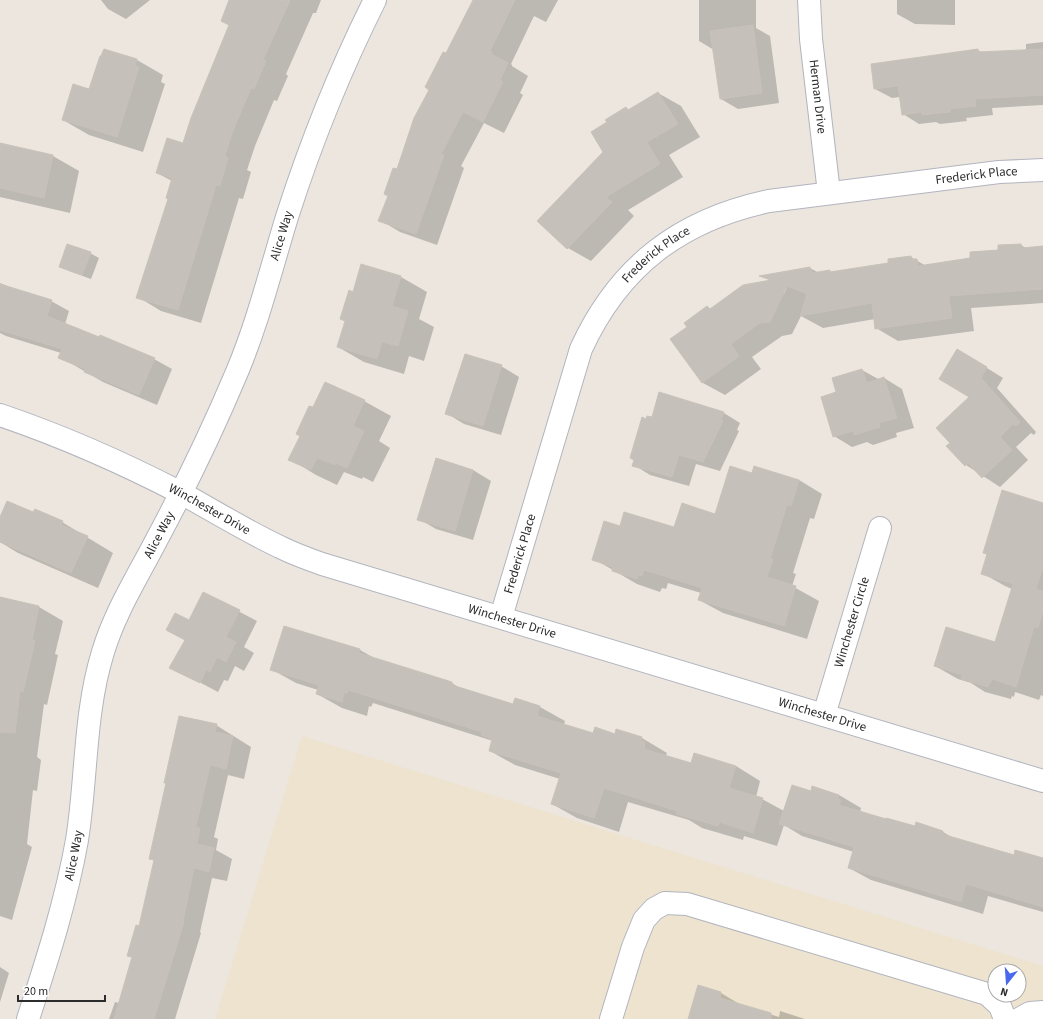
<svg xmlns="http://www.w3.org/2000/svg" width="1043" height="1019" viewBox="0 0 1043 1019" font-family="'Source Sans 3',sans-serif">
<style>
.education{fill:#ede3cf;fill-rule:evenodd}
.shadow{fill:#0003;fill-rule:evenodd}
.building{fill:#c5c1ba;stroke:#c8c2b8}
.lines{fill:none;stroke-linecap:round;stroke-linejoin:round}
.minor-casing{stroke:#b2b5be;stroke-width:24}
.minor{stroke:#fff;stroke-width:22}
.labels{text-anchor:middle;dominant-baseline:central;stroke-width:4;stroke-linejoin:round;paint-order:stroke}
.street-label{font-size:13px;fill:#2c2c2c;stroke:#fff}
</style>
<rect width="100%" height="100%" fill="#ece6df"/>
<!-- education -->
<path class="education" d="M302,736L1043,966V1019H215ZM995,971H1019V995H995Z"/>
<!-- shadow -->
<g class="shadow">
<polygon points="101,0 150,0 126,19 108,9"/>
<polygon points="247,0 321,0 316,13 313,13 286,74 288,76 277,101 274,100 255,146 247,170 251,172 243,199 239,198 201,323 161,311 138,297 169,199 172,181 157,173 184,144"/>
<polygon points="474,0 558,0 546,22 534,16 511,64 512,65 512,66 528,76 520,93 523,95 504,133 484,123 461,166 464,168 437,245 400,232 380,220 398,170 447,55"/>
<polygon points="699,0 756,0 756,28 770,36 779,103 738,109 721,99 714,50 699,41"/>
<polygon points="897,0 955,0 955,25 915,24 897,14"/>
<polygon points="1043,42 1043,105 992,108 993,115 966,118 967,121 940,124 936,122 919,124 903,114 900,97 892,98 875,89 978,50 983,53 1026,51 1026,44"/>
<polygon points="137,60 163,75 161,82 165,84 143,152 89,135 63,120 90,90"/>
<polygon points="658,93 681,106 700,137 669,155 683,177 628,210 634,216 591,261 568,248 604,152 608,123 626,108 629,110"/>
<polygon points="0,144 53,156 79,171 70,213 0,197"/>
<path d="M1021,245L1027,249L1043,247V303L971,308L974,331L898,341L876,328L875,319L823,328L801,316L792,334L782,336L752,357L761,369L725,395L703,383L672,339L688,327L707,307L711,309L771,281L762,276L810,268L819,273L829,271L831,272L889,264L911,257L926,266L971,259ZM785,287H787L784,294L783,293Z"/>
<polygon points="90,253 99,258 91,279 69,271 60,266"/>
<polygon points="401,277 427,292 419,319 434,327 424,361 409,356 404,374 364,362 338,347 354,293"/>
<polygon points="0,283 12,288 51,301 69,311 65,324 154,359 172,369 157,405 103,382 60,357 61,353 6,336 0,333"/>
<polygon points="974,360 1003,378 997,388 1036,432 1034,435 1031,433 1016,447 1028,460 1000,487 966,465 952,443 971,397"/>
<polygon points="501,366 519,377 501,435 464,424 446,413"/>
<polygon points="862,370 880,380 884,378 902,389 914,428 896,433 897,437 873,445 867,442 852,447 834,436 838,393 834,379"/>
<polygon points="325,383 364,401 391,416 379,441 390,448 373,482 363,477 362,479 344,472 337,485 316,475 290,459"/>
<polygon points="660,394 724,413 740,423 737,430 739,431 720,471 696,464 689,486 650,475 634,465 647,420 653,418"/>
<polygon points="437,459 473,470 491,481 473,540 436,529 419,519"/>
<polygon points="753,474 799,480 822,494 814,519 810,518 793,573 796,574 792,586 819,601 807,639 723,613 699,600 701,593 668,583 666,589 662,588 660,592 637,584 594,559 620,527 675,528 716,515"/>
<polygon points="1043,504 1043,696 1041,695 1039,700 1015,692 1014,697 1012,696 1011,699 985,692 971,683 958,679 935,666 996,643 1012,589 1005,586 982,573 987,555 984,552"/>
<polygon points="34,514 62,522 113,553 98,588 18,553 0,542 0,520"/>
<polygon points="204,593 257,621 244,647 254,653 244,671 235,666 228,681 224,680 218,692 171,667 186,640 190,621"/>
<polygon points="0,598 39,607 63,621 55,654 58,655 47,705 44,704 37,757 41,760 37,791 33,790 27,844 32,847 12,920 0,916"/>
<polygon points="360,650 376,659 452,683 461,689 514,705 516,700 540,707 565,721 564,725 594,735 616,735 617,731 642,738 667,753 666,755 670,758 692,765 736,766 760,781 756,797 762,799 784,811 812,792 839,795 861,808 860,812 915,827 943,832 955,839 1014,856 1043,859 1043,912 988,896 983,914 871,880 849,868 854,852 802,836 784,825 777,846 744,836 743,840 702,828 689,820 628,802 619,832 577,818 552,804 560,779 515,765 490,751 493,741 373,703 371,707 369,706 367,716 342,708 317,694 318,690 296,683 271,669"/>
<polygon points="216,725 251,747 244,779 228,775 214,837 218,839 216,850 232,859 227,881 212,878 200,932 201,933 175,1019 109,1019 115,1002 119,1003 133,958 129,955 140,927 155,861 150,858"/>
<polygon points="0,967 9,973 0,1002"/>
<polygon points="699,987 721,993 741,1005 779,1017 780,1011 805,1019 689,1019"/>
</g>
<!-- building -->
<g class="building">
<polygon points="229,0 290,0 263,60 266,61 254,89 251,88 232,133 225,156 228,158 220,186 216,185 178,310 136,298 168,199 166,198 172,178 156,173 167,138 183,143 191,118 229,25 221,21"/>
<polygon points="473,0 515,0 490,51 492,52 491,54 508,63 500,80 503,82 483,122 463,112 441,154 444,155 416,234 378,221 388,196 384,194 393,168 397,169 414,118 429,90 425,87 443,52 446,53"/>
<polygon points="753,25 762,93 720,99 710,31"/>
<polygon points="104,49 137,59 135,66 139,67 117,137 62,120 73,84 89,89 100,56 101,56"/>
<polygon points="978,49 978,52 1043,49 1043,95 975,99 976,106 950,109 950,112 922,115 922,112 902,115 898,86 874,89 871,64"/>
<polygon points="658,92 678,124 647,142 660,164 606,197 612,202 567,249 537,221 603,152 591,132 607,122 605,120 626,107 628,110"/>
<polygon points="0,143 53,155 44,198 0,188"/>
<polygon points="67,244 91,252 82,275 59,267"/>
<polygon points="1021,244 1022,248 1043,246 1043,289 949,296 952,318 875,329 872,303 800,316 807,294 787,286 770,322 760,323 731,344 739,356 702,383 670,339 687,327 684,323 707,306 710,309 743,285 771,280 759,276 810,267 812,273 830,270 830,272 888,263 888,259 911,256 912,259 917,259 918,266 970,258 970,252 998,250 998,245"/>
<polygon points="361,264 401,276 392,306 408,311 398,346 382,342 377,359 337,347 345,321 340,319 349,290 353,292"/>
<polygon points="0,284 52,300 47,316 99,337 100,335 155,358 139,395 84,372 85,369 58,358 62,349 0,330"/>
<polygon points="957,349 987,367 981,378 1020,422 1016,426 1013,424 1000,437 1012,450 982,478 968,463 965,466 946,446 950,443 936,428 969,397 939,379"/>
<polygon points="465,354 502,365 483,426 445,414"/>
<polygon points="862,369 867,383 884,377 897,418 879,423 880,427 854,435 853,431 833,437 821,397 836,392 832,378"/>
<polygon points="325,382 365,400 353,426 364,431 347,468 336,463 335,465 317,458 311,470 288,460 300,436 296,434 309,406 313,407"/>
<polygon points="659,392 724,412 721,420 723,421 703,462 679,455 672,477 632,466 634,460 630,458 642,417 646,419 647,416 652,417"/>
<polygon points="436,458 473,470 455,531 417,520"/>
<polygon points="730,466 752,473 754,466 799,480 791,506 787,505 770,559 773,559 767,577 796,586 784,626 698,600 702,588 644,570 642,576 638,575 637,579 612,571 613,567 592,560 604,521 620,526 624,512 674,527 682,503 715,514"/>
<polygon points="1002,490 1043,503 1043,566 1036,589 1043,591 1043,611 1038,628 1034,627 1016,687 992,679 990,684 989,684 988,687 961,679 962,675 934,666 946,627 995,642 1013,584 981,574 987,554 983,553"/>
<polygon points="7,501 33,512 35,509 63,521 61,525 88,536 71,573 0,542 0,517"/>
<polygon points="203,592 240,610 226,637 236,642 226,662 217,657 210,672 206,670 200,683 169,668 185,640 166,630 175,613 189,620"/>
<polygon points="0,597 39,606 32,640 35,641 23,692 20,691 15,733 0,732"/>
<polygon points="284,626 360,649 359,653 452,682 452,685 513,704 515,698 540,706 537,716 593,733 595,727 615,734 616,729 642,737 641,741 645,742 644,749 691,763 694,753 736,766 729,788 763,798 753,833 719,822 718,826 676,814 677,811 604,788 594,818 551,804 561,773 489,751 492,739 481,735 482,732 348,690 347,693 344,693 342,702 316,694 319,685 270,670"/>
<polygon points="179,716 217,724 215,732 233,736 226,769 210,765 196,827 200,828 197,844 214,848 209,872 194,868 183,921 184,922 154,1019 114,1019 132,957 127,956 136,925 139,926 154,860 149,859 166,783 164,783"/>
<polygon points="792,785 811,791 812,786 839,795 838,799 841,800 839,805 886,819 886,818 915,826 916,822 943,831 942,834 1014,855 1015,850 1043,858 1043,907 966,884 961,902 848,868 854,847 779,824"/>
<polygon points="698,985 721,992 720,998 771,1013 771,1019 688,1019"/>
</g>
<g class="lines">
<defs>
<g id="minor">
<path id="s1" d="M809,0L811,39L829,193"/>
<path id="s2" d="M0,415C62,436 123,463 181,493C214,511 246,531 280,547C294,554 308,559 322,564L1043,781"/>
<path id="s3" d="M501,617L581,349C619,266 680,220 769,201L999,172L1043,170"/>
<path id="s4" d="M824,715L880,528"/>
<path id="s5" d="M28,1019C47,960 66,902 77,840C87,778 84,713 103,652C115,612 138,576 157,539C186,485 213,429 237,372C258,322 271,269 287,217C311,142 340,70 375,0"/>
<polyline points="611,1019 633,947 644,920 654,909 665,903 687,904 987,994 1000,1006 1005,1019"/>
<polyline points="1019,1019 1030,1013 1043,1012"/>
</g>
</defs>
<!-- minor casing -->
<use href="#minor" class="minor-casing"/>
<!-- minor -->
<use href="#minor" class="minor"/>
</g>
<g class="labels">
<!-- street labels -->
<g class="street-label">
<text stroke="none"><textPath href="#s1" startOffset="97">Herman Drive</textPath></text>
<text stroke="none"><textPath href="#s3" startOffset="738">Frederick Place</textPath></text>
<text stroke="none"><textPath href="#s5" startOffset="830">Alice Way</textPath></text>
<text stroke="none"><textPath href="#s3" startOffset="402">Frederick Place</textPath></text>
<text stroke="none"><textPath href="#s2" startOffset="230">Winchester Drive</textPath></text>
<text stroke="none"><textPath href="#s5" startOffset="506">Alice Way</textPath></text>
<text stroke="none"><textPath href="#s3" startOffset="66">Frederick Place</textPath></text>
<text stroke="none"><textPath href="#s2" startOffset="554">Winchester Drive</textPath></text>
<text stroke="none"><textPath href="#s4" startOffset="97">Winchester Circle</textPath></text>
<text stroke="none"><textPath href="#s2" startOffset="878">Winchester Drive</textPath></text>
<text stroke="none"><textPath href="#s5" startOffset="170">Alice Way</textPath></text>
</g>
</g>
<!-- north arrow -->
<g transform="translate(1007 983) rotate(197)"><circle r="19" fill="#ffffff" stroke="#ababab"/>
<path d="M0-3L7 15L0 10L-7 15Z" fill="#4a68ee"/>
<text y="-6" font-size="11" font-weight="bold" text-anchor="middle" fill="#2c2c2c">N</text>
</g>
<!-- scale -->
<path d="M18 995v6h87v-6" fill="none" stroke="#2c2c2c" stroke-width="2"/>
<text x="24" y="995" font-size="12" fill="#2c2c2c" stroke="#ffffff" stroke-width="3" paint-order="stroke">20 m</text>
</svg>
